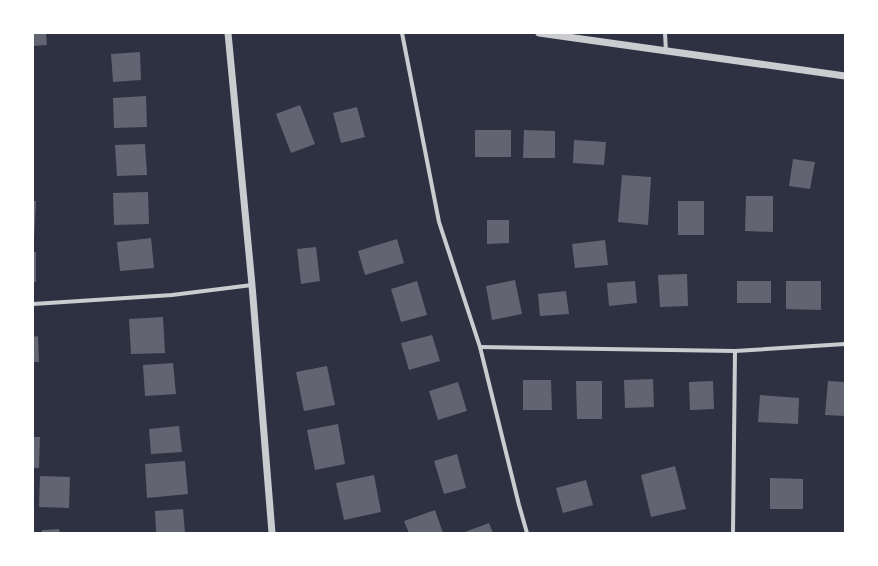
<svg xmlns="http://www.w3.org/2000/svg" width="878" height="566" viewBox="0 0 878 566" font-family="Ubuntu,sans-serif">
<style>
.building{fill:#626471}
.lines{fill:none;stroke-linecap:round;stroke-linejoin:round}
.minor{stroke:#caccd0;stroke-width:4}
.tertiary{stroke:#caccd0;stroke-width:7}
</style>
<rect width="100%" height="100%" fill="#2d3142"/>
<!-- building -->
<g class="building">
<polygon points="33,33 46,33 47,45 33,46"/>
<polygon points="140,52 141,80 113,82 111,54"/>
<polygon points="146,96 147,127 114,128 113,98"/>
<polygon points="300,105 315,144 291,153 276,114"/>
<polygon points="357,107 365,137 341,143 333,113"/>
<rect x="475" y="130" width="36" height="27"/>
<polygon points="524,130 555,131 555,158 523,158"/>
<polygon points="574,140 606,142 604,165 573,163"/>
<polygon points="145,144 147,175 117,176 115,145"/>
<polygon points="793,159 815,162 810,189 789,186"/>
<polygon points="622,175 651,177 648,225 618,222"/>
<polygon points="148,192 149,224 114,225 113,193"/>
<polygon points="746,196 773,196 773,232 745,231"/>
<polygon points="33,201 36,201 34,241 33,241"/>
<rect x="678" y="201" width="26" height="34"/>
<polygon points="487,220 509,220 509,243 487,244"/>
<polygon points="151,238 154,268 120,271 117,242"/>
<polygon points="397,239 404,263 365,275 358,251"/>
<polygon points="605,240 608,265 575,268 572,244"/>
<polygon points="316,247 320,281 301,284 297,249"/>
<rect x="33" y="252" width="3" height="30"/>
<polygon points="687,274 688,306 660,307 658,275"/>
<polygon points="515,280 522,314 492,320 486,286"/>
<polygon points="417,281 427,315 401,322 391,289"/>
<polygon points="635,281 637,303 609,306 607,283"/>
<rect x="737" y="281" width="34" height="22"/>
<polygon points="786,281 821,281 821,310 786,309"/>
<polygon points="566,291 569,314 540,316 538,294"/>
<polygon points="163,317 165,353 131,354 129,319"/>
<polygon points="432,335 440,361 409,370 401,343"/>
<polygon points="38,336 39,362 33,362 33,337"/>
<polygon points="173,363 176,394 145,396 143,365"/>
<polygon points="327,366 335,405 304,411 296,372"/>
<polygon points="653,379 654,407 625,408 624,380"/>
<polygon points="523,380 551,380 552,410 523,410"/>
<polygon points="576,381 602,381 602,419 577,419"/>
<polygon points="713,381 714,409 690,410 689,382"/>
<polygon points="828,381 845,382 845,416 825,415"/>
<polygon points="458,382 467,411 438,420 429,391"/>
<polygon points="760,395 799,398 798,424 758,422"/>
<polygon points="338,424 345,464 315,470 307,430"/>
<polygon points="179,426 182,452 151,454 149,429"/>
<polygon points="33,437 40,437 39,468 33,468"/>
<polygon points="457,454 466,488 444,494 434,461"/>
<polygon points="185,461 188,494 147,498 145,464"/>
<polygon points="675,466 686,509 651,517 641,475"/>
<polygon points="374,475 381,512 344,520 336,483"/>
<polygon points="40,476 70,477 69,508 39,507"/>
<polygon points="770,478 803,479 803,509 770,509"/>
<polygon points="586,480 593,505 563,513 556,488"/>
<polygon points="183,509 185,533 156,533 155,511"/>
<polygon points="435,510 443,533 409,533 404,521"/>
<polygon points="489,523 493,533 462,533"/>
<polygon points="59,529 60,533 42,533 42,530"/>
</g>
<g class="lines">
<!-- minor -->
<g class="minor">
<polyline points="402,33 439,222 480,347 519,505 527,533"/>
<polyline points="665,33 666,52"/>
<polyline points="33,304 172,295 252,285"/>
<polyline points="480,347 735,351 845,344"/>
<polyline points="733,533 735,351"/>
</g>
<!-- tertiary -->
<g class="tertiary">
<polyline points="228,33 252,285 272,533"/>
<polyline points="539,33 845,76"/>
</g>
</g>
<!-- border -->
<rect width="878" height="566" fill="none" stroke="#ffffff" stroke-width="68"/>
</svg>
